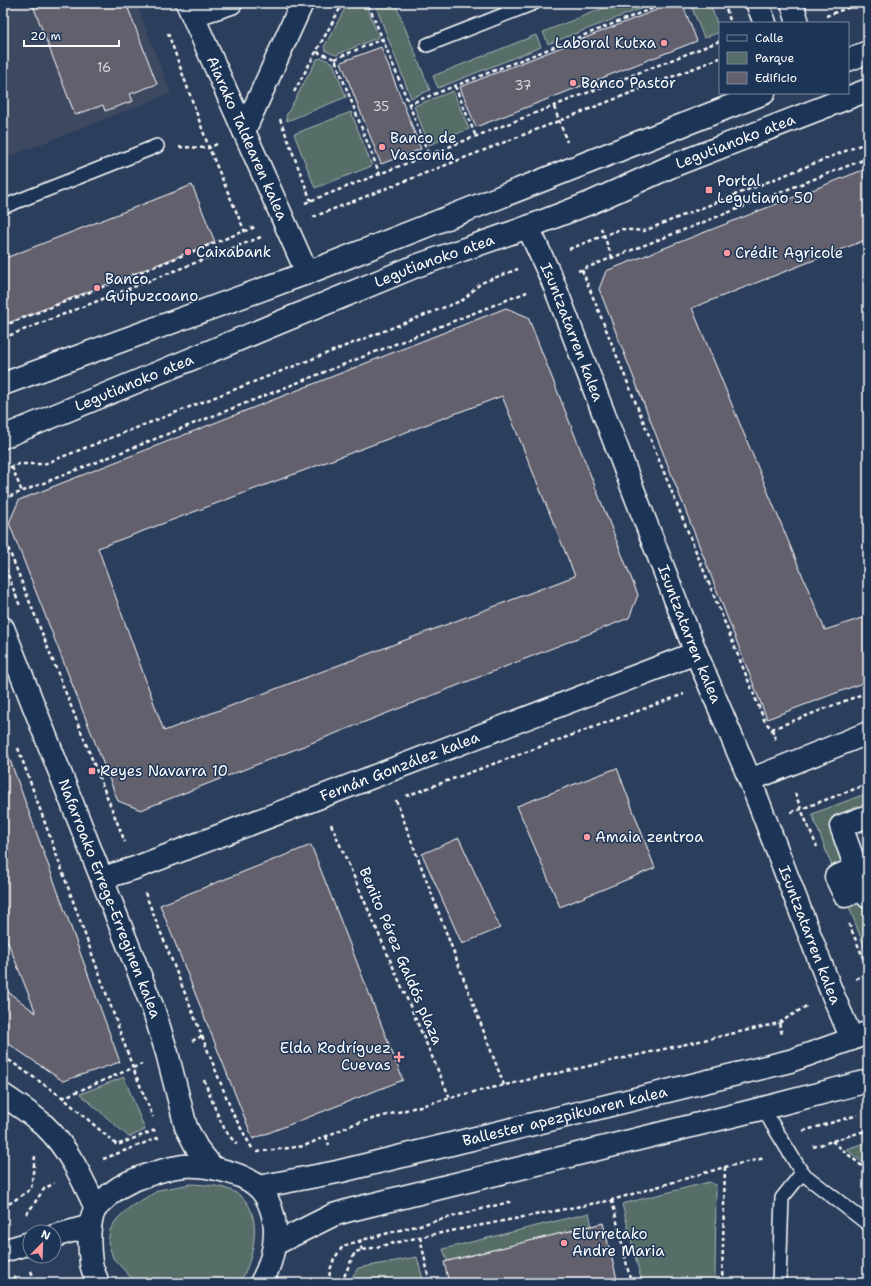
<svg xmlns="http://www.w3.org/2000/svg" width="871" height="1286" viewBox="0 0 871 1286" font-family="'Shantell Sans',sans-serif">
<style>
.built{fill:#3c4861}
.green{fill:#566d68;stroke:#aab6b4}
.building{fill:#63606e;stroke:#fff;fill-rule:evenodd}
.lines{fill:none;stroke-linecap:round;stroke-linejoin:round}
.lane-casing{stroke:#fff;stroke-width:16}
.street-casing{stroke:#fff;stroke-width:25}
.secondary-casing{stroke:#fff;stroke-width:25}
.primary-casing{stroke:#fff;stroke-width:25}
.path{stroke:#fff;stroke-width:2.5;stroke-dasharray:4 3;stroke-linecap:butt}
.lane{stroke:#1d3557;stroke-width:13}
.street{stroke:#1d3557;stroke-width:22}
.secondary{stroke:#1d3557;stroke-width:22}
.primary{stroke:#1d3557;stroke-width:22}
.poi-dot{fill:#ff9aa2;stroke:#1d3557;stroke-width:1.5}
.labels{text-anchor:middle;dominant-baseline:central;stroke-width:3;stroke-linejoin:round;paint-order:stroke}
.number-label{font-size:13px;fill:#d8d7db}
.poi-label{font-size:15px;fill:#fff;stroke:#1d3557;text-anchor:start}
.street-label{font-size:15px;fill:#fff;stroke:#1d3557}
</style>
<rect width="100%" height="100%" fill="#2b3e5c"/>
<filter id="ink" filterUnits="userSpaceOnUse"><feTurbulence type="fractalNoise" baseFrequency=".025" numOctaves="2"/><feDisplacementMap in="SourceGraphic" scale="8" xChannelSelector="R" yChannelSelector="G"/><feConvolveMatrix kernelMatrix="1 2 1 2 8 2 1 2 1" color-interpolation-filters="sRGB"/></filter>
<g filter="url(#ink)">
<!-- built -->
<polygon class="built" points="3,3 136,3 171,93 3,159"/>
<!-- green -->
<g class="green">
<polygon points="348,3 365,3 379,37 336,55 326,51 324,47"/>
<polygon points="387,3 395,3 430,90 411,98 376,7"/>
<polygon points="616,3 656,3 548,44 543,32"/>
<polygon points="690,3 710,3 720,32 704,38"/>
<polygon points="536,35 541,47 438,88 433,76"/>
<polygon points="322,58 333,63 346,97 287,121 286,116 317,59"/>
<polygon points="453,91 469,129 429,145 414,106"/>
<polygon points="351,112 372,166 315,188 294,134"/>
<polygon points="868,793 868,816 841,827 856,868 836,877 812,814"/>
<polygon points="845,896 868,897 868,957"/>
<polygon points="124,1077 145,1130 129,1137 80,1094"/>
<polygon points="868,1142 868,1167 846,1149"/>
<polygon points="709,1182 716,1185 715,1283 642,1283 622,1204"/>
<path d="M191,1184C207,1185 223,1185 238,1194C265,1211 254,1261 239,1283H136L113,1258L108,1242L110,1230L117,1219L130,1207L159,1190Z"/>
<polygon points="589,1213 592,1226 447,1261 443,1249"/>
<polygon points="417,1257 424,1283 348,1283 358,1268"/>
</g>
<!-- building -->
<g class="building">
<polygon points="32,3 126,3 157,84 130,94 133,101 105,111 103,105 75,115"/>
<polygon points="674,3 682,3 697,41 476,127 460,87"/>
<polygon points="381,47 421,149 381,164 341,62"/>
<polygon points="868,168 868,239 692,308 825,630 868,616 868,681 767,719 599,289 606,271"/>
<polygon points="192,185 215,242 3,325 3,259"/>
<path d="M506,308L528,317L638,595L629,618L141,810L118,801L9,523L19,500ZM502,396L575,576L164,731L98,548Z"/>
<polygon points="6,749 120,1062 63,1081 3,1040 3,988 36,1013 3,930 3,750"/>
<polygon points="617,768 655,868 560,907 517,806"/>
<polygon points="459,838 500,928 462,944 422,854"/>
<polygon points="311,845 403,1080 253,1139 160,905"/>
<polygon points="603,1223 618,1283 449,1283 444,1262"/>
</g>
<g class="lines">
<defs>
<g id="lane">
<polyline points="427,45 534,3"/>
<polyline points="3,207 157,146"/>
<polyline points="764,1108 771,1122 802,1173 868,1224"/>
<polyline points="779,1283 782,1198 802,1173"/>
</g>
<g id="street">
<path id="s1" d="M187,3L307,273"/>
<polyline points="757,3 765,23"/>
<polyline points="792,3 798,23"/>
<polyline points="193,15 231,3"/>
<polyline points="244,131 302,3"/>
<path id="s2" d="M528,227L553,282L696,653L750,780L832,993L852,1039"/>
<polyline points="750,780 868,733"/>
<polyline points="868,816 841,826 856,868 836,877 845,896 865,888 868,897"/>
<path id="s3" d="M103,878L135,868L696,653"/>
<path id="s4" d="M258,1187L337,1172L790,1061L852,1039L868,1032"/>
<polyline points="275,1244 333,1215 350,1210 764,1108 868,1081"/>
</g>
<g id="secondary">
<path id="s5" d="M3,628L154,1011L167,1053L186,1127L197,1148L213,1168"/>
<path d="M3,1095C16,1104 31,1113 43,1124C68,1147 82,1178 96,1208"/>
<polyline points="54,1236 90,1226"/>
<polyline points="3,1251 30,1243"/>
<path d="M98,1283C96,1277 92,1270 91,1263C89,1247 88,1223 95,1209C97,1206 101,1203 104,1200C114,1189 125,1183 139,1178C151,1174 164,1169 177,1167C199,1163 241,1171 258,1187C269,1197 275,1217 275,1231C275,1249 270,1267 261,1283"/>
</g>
<g id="primary">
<polyline points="848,60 868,52"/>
<polyline points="3,384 307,273 764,93"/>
<path id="s6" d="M3,437L416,266L528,227L590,203L672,166L868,90"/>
</g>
</defs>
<!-- lane casing -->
<use href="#lane" class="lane-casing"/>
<!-- street casing -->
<use href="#street" class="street-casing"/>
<!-- secondary casing -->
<use href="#secondary" class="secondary-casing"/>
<!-- primary casing -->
<use href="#primary" class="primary-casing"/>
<!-- path -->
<g class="path">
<polyline points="376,3 369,6 409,104 666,3"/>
<polyline points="724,3 731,23"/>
<polyline points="826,16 860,3"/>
<polyline points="168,33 209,148 245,232"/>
<polyline points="317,52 335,59 380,175"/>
<polyline points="335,59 382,39"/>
<polyline points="455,86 476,137"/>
<polyline points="294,92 343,3"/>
<polyline points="409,104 429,156"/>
<polyline points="554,107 567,142"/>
<polyline points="280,119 311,201"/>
<polyline points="179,147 209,148 219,143"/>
<polyline points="305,203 720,41"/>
<polyline points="313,217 720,58"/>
<polyline points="601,228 612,257"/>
<polyline points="569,249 621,229 644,231 868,142"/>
<polyline points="582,270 765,722 772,729 868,692"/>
<polyline points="578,271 868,158"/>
<polyline points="3,326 255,227"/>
<polyline points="3,338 261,237"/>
<polyline points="12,467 22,492"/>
<polyline points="3,470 19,464 44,464 463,300 481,283 518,269"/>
<polyline points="3,499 527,292"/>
<polyline points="3,535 125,842"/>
<polyline points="3,562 20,606"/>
<polyline points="772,729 776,741"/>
<polyline points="18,748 133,1068 153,1117"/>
<polyline points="795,793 801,809 868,784"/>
<polyline points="406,796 684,694"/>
<polyline points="396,800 504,1085"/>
<polyline points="791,812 801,809 817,847"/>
<polyline points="331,824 450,1098"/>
<polyline points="145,893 233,1114 253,1150"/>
<polyline points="849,924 868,969"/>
<polyline points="856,979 868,972"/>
<polyline points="779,1023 782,1034"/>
<polyline points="192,1041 202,1036"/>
<polyline points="3,1056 62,1097 117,1145 158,1129"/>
<path d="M204,1080C213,1101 220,1129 237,1144"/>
<polyline points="62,1098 142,1064"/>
<polyline points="803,1131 858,1115"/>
<polyline points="326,1136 329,1145"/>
<polyline points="832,1141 868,1171"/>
<polyline points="813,1147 868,1130"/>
<polyline points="257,1152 304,1146 354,1124 465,1094 779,1023 808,1005"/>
<polyline points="103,1159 160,1137"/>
<polyline points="612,1200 631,1283"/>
<polyline points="3,1208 31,1189 35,1156"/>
<polyline points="26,1214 29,1211 44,1189 54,1183"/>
<polyline points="420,1237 430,1283"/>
<polyline points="359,1240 362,1250"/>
<polyline points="31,1271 36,1283"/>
<polyline points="14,1276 17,1283"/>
<polyline points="329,1283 330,1270 334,1259 343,1246 369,1238 513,1201"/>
<polyline points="344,1283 343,1279 355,1252 420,1237 612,1200 725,1167 765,1158"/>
<polyline points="722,1283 725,1167"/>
</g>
<!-- lane -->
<use href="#lane" class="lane"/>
<!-- street -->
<use href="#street" class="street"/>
<!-- secondary -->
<use href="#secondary" class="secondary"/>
<!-- primary -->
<use href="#primary" class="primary"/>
</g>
</g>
<!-- markers -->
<g class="poi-dot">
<circle cx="664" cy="43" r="4"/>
<circle cx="573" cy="83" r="4"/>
<circle cx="382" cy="147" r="4"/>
<rect x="705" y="186" width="8" height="8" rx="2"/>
<circle cx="188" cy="252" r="4"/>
<circle cx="727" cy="253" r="4"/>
<circle cx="97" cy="288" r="4"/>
<rect x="88" y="767" width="8" height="8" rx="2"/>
<circle cx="587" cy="837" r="4"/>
<path d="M397 1051h4v4h4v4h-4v4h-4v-4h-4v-4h4z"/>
<circle cx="564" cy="1243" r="4"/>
</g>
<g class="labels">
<!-- number labels -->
<g class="number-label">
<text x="104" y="67">16</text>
<text x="523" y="85">37</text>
<text x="381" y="106">35</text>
</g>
<!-- poi labels -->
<g class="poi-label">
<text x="656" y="43" text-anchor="end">Laboral Kutxa</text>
<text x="581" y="83">Banco Pastor</text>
<text x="390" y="138">Banco de<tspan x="390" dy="17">Vasconia</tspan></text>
<text x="717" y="181">Portal<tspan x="717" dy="17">Legutiano 50</tspan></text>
<text x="196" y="252">Caixabank</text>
<text x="735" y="253">Crédit Agricole</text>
<text x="105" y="279">Banco<tspan x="105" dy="17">Guipuzcoano</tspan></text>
<text x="100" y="771">Reyes Navarra 10</text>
<text x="595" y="837">Amaia zentroa</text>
<text x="391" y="1048" text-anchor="end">Elda Rodríguez<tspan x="391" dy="17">Cuevas</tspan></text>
<text x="572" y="1234">Elurretako<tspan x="572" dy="17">Andre Maria</tspan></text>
</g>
<!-- street labels -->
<g class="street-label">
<text stroke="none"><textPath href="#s1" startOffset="148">Aiarako Taldearen kalea</textPath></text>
<text stroke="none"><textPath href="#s6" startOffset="790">Legutianoko atea</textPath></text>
<text stroke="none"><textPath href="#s6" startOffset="466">Legutianoko atea</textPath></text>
<text stroke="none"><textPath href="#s2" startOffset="114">Isuntzatarren kalea</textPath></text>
<text stroke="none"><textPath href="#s6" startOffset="142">Legutianoko atea</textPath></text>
<text stroke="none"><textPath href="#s2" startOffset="438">Isuntzatarren kalea</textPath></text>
<text stroke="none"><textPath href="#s3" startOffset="317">Fernán González kalea</textPath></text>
<text stroke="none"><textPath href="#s5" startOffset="291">Nafarroako Errege-Erreginen kalea</textPath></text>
<text stroke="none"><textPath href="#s2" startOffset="762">Isuntzatarren kalea</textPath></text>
<text transform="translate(401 956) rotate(67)">Benito Pérez Galdós plaza</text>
<text stroke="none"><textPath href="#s4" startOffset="315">Ballester apezpikuaren kalea</textPath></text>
</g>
</g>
<!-- margin -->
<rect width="871" height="1286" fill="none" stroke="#1d3557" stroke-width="16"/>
<rect x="8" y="8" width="855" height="1270" fill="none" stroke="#fff" stroke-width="1.5" filter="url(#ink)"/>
<!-- legend -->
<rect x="719" y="22" width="130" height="72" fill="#1d3557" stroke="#77869a"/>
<rect x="727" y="35" width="20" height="6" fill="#1d3557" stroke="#77869a"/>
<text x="755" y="42" font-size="12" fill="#ffffff">Calle</text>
<rect x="727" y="52" width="20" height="12" fill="#566d68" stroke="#77869a"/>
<text x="755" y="62" font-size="12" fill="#ffffff">Parque</text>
<rect x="727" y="72" width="20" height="12" fill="#63606e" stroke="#77869a"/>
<text x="755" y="82" font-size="12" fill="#ffffff">Edificio</text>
<!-- north arrow -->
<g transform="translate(42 1244) rotate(23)"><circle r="19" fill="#1d3557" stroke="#77869a"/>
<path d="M0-3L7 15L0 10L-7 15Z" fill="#ff9aa2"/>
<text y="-6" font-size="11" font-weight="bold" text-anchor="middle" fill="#ffffff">N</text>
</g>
<!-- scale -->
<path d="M24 40v6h95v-6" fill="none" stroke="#ffffff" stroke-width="2"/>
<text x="30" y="40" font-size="12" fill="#ffffff" stroke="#1d3557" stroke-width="3" paint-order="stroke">20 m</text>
</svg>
